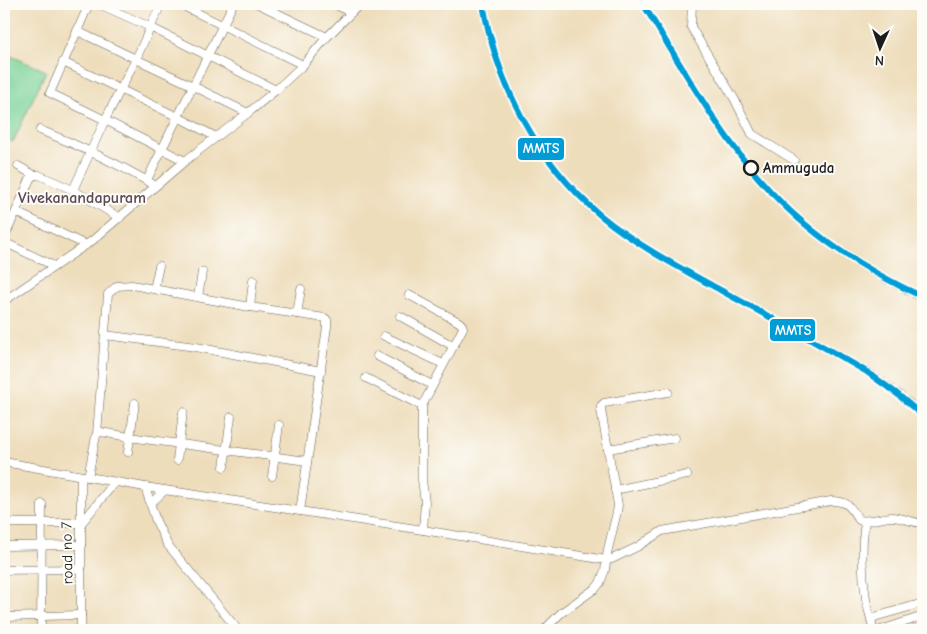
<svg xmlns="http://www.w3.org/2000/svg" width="927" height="634" viewBox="0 0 927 634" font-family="'Comic Neue',sans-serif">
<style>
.green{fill:#79d298;stroke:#4a775a}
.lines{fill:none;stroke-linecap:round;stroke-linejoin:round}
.minor-casing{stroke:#666054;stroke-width:9}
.minor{stroke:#fff;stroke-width:8}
.rail{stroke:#1c1c1c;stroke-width:1;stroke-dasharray:8 4;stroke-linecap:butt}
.rail-1-casing{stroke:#fdfcf7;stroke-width:10}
.rail-1{stroke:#019cd6;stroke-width:6}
.stop-dot{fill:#fdfcf7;stroke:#1c1c1c;stroke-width:2.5}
.labels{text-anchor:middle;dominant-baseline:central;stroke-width:4;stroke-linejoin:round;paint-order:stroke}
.stop-label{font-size:15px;font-weight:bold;fill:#1c1c1c;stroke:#fdfcf7;text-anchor:start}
.street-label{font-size:15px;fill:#1c1c1c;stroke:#fdfcf7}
.neighbourhood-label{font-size:16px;font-weight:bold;fill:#5a4856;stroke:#fdfcf7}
.line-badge{stroke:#fdfcf7;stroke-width:2}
.badge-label{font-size:14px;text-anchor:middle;font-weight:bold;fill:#fff}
</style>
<rect width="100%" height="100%" fill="#fdfcf7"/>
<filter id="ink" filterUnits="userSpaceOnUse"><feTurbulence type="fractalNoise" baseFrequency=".02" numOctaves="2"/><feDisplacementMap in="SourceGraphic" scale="10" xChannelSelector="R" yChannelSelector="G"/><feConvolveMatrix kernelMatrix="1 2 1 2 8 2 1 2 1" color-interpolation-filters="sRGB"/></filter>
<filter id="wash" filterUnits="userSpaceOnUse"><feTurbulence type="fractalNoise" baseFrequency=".0096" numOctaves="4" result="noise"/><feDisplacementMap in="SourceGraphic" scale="20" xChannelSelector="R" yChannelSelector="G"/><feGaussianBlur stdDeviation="1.12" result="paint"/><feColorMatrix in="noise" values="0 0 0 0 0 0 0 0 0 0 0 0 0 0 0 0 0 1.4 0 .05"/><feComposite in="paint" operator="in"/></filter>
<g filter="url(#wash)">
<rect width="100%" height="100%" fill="#edb"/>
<!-- green -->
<polygon class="green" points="4,53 46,71 13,142 4,138"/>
</g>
<g filter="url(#ink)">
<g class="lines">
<defs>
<g id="minor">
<polyline points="89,4 50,93 105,120 185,161"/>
<polyline points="99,4 150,27 276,90"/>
<polyline points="179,4 303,65"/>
<polyline points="258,4 327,37"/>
<polyline points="335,4 351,13"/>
<polyline points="692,4 691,27 735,100 752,134 794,160"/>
<polyline points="77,31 193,86 248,113"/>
<polyline points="63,62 178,117 216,137"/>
<path d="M40,130C78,145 116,163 151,183"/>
<polyline points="18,166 34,175 39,175 73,190 120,218"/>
<polyline points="147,180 233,4"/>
<polyline points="73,190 105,120 136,59 161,4"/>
<polyline points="16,212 86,245"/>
<polyline points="4,239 30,179 34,175"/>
<polyline points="4,242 54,266"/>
<polyline points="154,289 159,266"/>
<polyline points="409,295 459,322 462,325 463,328 422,406 422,480 425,502 423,530"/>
<polyline points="198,297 202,272"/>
<polyline points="4,301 93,240 185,161 248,113 276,90 303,65 327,37 360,4"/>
<polyline points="250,307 253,280"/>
<polyline points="297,314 301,289"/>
<polyline points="400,316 453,346"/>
<polyline points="105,335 196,347 321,371"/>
<polyline points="384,336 443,364"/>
<polyline points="377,356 432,385"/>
<polyline points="366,378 422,406"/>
<polyline points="97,434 108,294 117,286 132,285 250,307 325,318 327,320 327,327 300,511"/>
<polyline points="608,449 675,438"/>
<polyline points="128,452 135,403"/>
<polyline points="177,460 183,412"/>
<path d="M4,462L145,487L423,530L606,560L612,559L637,547L662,531L831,501C849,501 850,507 859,520C870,522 880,518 891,517C902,517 912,523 923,523"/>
<polyline points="224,467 231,417"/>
<polyline points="81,476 81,630"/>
<polyline points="272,476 279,425"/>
<polyline points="88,477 96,436 98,433 101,432 129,437 307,461"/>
<polyline points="145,487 156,521 167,544 238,630"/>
<polyline points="615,490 687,475"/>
<polyline points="150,504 165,490"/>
<path d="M865,521C861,547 862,574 866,599C868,610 872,620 873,630"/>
<polyline points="4,523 80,523"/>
<polyline points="80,525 115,482"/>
<polyline points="4,546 81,545"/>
<polyline points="4,570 81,569"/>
<polyline points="4,617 81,615"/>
<polyline points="871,618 923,603"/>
<polyline points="41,630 42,504"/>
<polyline points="544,630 561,613 596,588 600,583 605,570 608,549 617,512 618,505 601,410 601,406 604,403 668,392"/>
<polyline points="881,630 923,616"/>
</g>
</defs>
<!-- minor casing -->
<use href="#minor" class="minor-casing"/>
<!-- minor -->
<use href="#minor" class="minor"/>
<!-- rail -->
<g class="rail">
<path d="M639,4C672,56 702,111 739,160C787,224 851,269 923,302"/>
<polyline points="869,368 901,391 923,410"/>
</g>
<defs>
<g id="rail-1">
<path d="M483,4C497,85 537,161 600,215C636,245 680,268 722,291C770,317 819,344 867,372L896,393L923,416"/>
<path d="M643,4C683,68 719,136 771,192C814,238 866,271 923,297"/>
</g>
</defs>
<!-- rail-1 casing -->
<use href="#rail-1" class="rail-1-casing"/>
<!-- rail-1 -->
<use href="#rail-1" class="rail-1"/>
</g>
</g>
<!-- markers -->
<circle class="stop-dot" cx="751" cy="168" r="7"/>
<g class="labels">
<!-- stop labels -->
<g class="stop-label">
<text x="763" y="168">Ammuguda</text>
</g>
<!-- street labels -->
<g class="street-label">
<text transform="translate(67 553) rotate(-91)">road no 7</text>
</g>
<!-- neighbourhood labels -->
<g class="neighbourhood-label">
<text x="82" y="198">Vivekanandapuram</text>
</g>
</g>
<g class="line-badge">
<rect x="517" y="137" width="48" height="24" rx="5" fill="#019cd6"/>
<rect x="769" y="318" width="47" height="24" rx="5" fill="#019cd6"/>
</g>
<g class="badge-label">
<text x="541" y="153">MMTS</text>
<text x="793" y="335">MMTS</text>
</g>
<!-- margin -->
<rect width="927" height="634" fill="none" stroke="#fdfcf7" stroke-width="20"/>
<!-- north arrow -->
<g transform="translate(880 48) rotate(183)" stroke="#fdfcf7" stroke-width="4" paint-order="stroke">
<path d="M0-4L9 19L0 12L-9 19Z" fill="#1c1c1c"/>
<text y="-8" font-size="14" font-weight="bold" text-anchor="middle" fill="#1c1c1c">N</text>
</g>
</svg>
